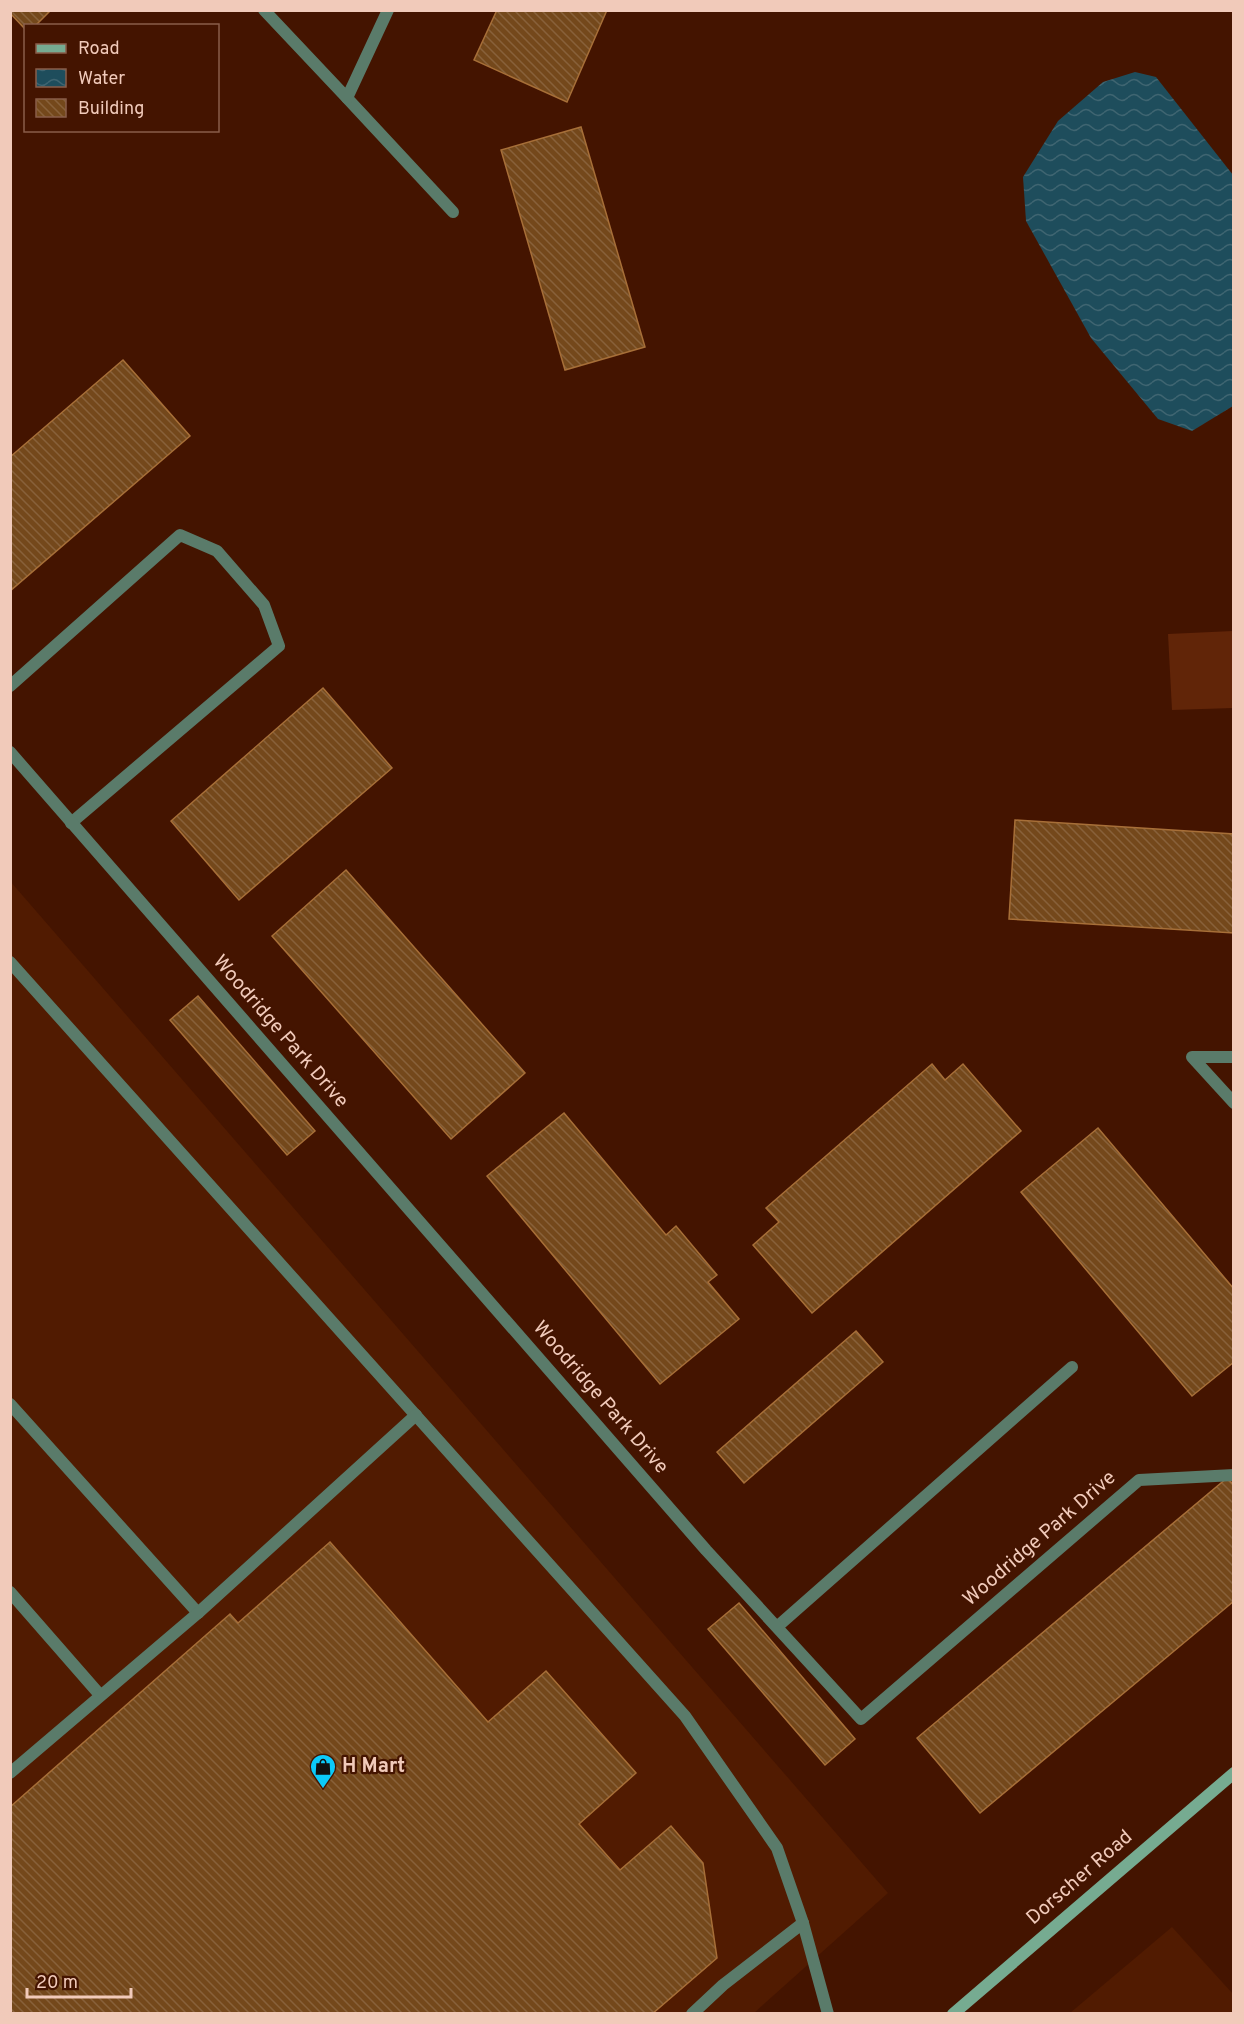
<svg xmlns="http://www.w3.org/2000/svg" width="1244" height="2024" viewBox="0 0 1244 2024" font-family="Overpass,sans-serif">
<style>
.built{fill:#511b01}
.pitch{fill:#612508}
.water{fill:url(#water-waves)}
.building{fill:url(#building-back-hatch);stroke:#a76f38;stroke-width:1.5}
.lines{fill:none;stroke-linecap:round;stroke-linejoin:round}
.lane{stroke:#5a7b6a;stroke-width:12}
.street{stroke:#5a7b6a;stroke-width:12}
.secondary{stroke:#76ab91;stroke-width:12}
.labels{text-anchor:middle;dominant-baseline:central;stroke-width:4.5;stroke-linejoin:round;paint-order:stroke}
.street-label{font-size:20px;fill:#f1caba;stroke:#441400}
.poi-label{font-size:20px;font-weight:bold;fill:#f1caba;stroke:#441400;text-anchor:start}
</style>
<defs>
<pattern id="water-waves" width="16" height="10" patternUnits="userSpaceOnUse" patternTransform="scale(1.5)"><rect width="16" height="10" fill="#1e4d5c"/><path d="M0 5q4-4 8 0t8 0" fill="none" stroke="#3f6571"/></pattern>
<pattern id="building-back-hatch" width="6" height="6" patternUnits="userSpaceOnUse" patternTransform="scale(1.5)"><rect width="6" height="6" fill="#74481b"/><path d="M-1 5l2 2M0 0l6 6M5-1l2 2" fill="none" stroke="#88613a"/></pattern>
</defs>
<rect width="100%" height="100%" fill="#441400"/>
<!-- built -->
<g class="built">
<polygon points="10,881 888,1893 754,2013 11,2013"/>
<polygon points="1172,1927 1233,1994 1233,2013 1070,2013"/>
</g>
<!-- pitch -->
<polygon class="pitch" points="1233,631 1233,708 1172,710 1168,634"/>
<!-- water -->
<polygon class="water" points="1135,72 1156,77 1233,175 1233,406 1192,431 1158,419 1091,338 1026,221 1023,177 1058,121 1103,82"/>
<!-- building -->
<g class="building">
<polygon points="10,10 51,10 35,26 26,26 26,30 10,13"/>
<polygon points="497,10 607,10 567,102 474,60"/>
<polygon points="581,127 645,347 565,370 501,150"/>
<polygon points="123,360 190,436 10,591 10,457"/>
<polygon points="323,688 392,768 239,900 171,821"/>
<polygon points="1015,820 1234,834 1234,933 1009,919"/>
<polygon points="346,870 525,1073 451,1139 272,936"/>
<polygon points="198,996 315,1131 287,1155 170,1020"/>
<polygon points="932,1064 945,1080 963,1064 1021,1131 812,1313 753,1245 779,1222 766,1208"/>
<polygon points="564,1113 666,1235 676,1226 717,1275 708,1282 739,1319 660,1384 487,1176"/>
<polygon points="1098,1128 1234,1289 1234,1362 1192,1396 1021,1192"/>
<polygon points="856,1331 883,1362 744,1483 717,1452"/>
<polygon points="1227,1478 1234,1485 1234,1601 980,1813 917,1738"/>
<polygon points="330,1542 488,1722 546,1671 636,1773 579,1824 620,1870 671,1826 703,1863 717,1958 652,2014 10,2014 10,1807 230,1614 238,1623"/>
<polygon points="739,1603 855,1739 825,1765 708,1629"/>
</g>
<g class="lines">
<!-- lane -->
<g class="lane">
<polyline points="347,98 453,212"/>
<polyline points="10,686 180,535 217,551 264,605 279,646 71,823"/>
<polyline points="10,962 685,1716 777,1848 803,1923"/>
<polyline points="10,1404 198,1613"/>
<polyline points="10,1592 100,1695"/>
<polyline points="778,1626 1072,1367"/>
<polyline points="10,1773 198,1613 416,1415"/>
<polyline points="692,2014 723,1985 803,1923 828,2014"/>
</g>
<!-- street -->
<g class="street">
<polyline points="264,10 347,98 388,10"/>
<polyline points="10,752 706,1550 861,1719 1139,1480 1234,1475"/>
<polyline points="1234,1057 1192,1057 1234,1103"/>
</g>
<!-- secondary -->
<polyline class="secondary" points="953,2014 1234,1773"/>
</g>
<!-- icons -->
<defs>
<symbol id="shop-pin" viewBox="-11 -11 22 30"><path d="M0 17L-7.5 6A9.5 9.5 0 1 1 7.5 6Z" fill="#0bcafa" stroke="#441400"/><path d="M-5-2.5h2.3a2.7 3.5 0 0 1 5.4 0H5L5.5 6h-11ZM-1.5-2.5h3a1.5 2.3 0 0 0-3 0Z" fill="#111"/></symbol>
</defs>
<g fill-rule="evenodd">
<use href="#shop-pin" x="308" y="1752" width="30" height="40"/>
</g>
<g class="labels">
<!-- street labels -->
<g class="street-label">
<text transform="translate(280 1032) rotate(49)">Woodridge Park Drive</text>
<text transform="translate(600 1398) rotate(49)">Woodridge Park Drive</text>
<text transform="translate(1040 1539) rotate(-41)">Woodridge Park Drive</text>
<text transform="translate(1080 1878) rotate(-41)">Dorscher Road</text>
</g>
<!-- poi labels -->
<g class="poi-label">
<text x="342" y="1767">H Mart</text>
</g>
</g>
<!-- border -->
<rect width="1244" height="2024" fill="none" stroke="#f1caba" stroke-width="24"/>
<!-- legend -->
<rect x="24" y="24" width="195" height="108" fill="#441400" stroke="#895d4a" stroke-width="1.5"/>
<rect x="36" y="44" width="30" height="9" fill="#76ab91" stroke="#895d4a" stroke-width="1.5"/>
<text x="78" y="54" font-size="18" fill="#f1caba">Road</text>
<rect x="36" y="69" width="30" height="18" fill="url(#water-waves)" stroke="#895d4a" stroke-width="1.5"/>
<text x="78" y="84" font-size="18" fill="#f1caba">Water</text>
<rect x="36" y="99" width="30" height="18" fill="url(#building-back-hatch)" stroke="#895d4a" stroke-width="1.5"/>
<text x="78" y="114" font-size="18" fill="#f1caba">Building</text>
<!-- scale -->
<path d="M27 1988v9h104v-9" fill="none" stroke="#f1caba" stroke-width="3"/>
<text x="36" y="1988" font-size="18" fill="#f1caba" stroke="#441400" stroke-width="4.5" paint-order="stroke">20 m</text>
</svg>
